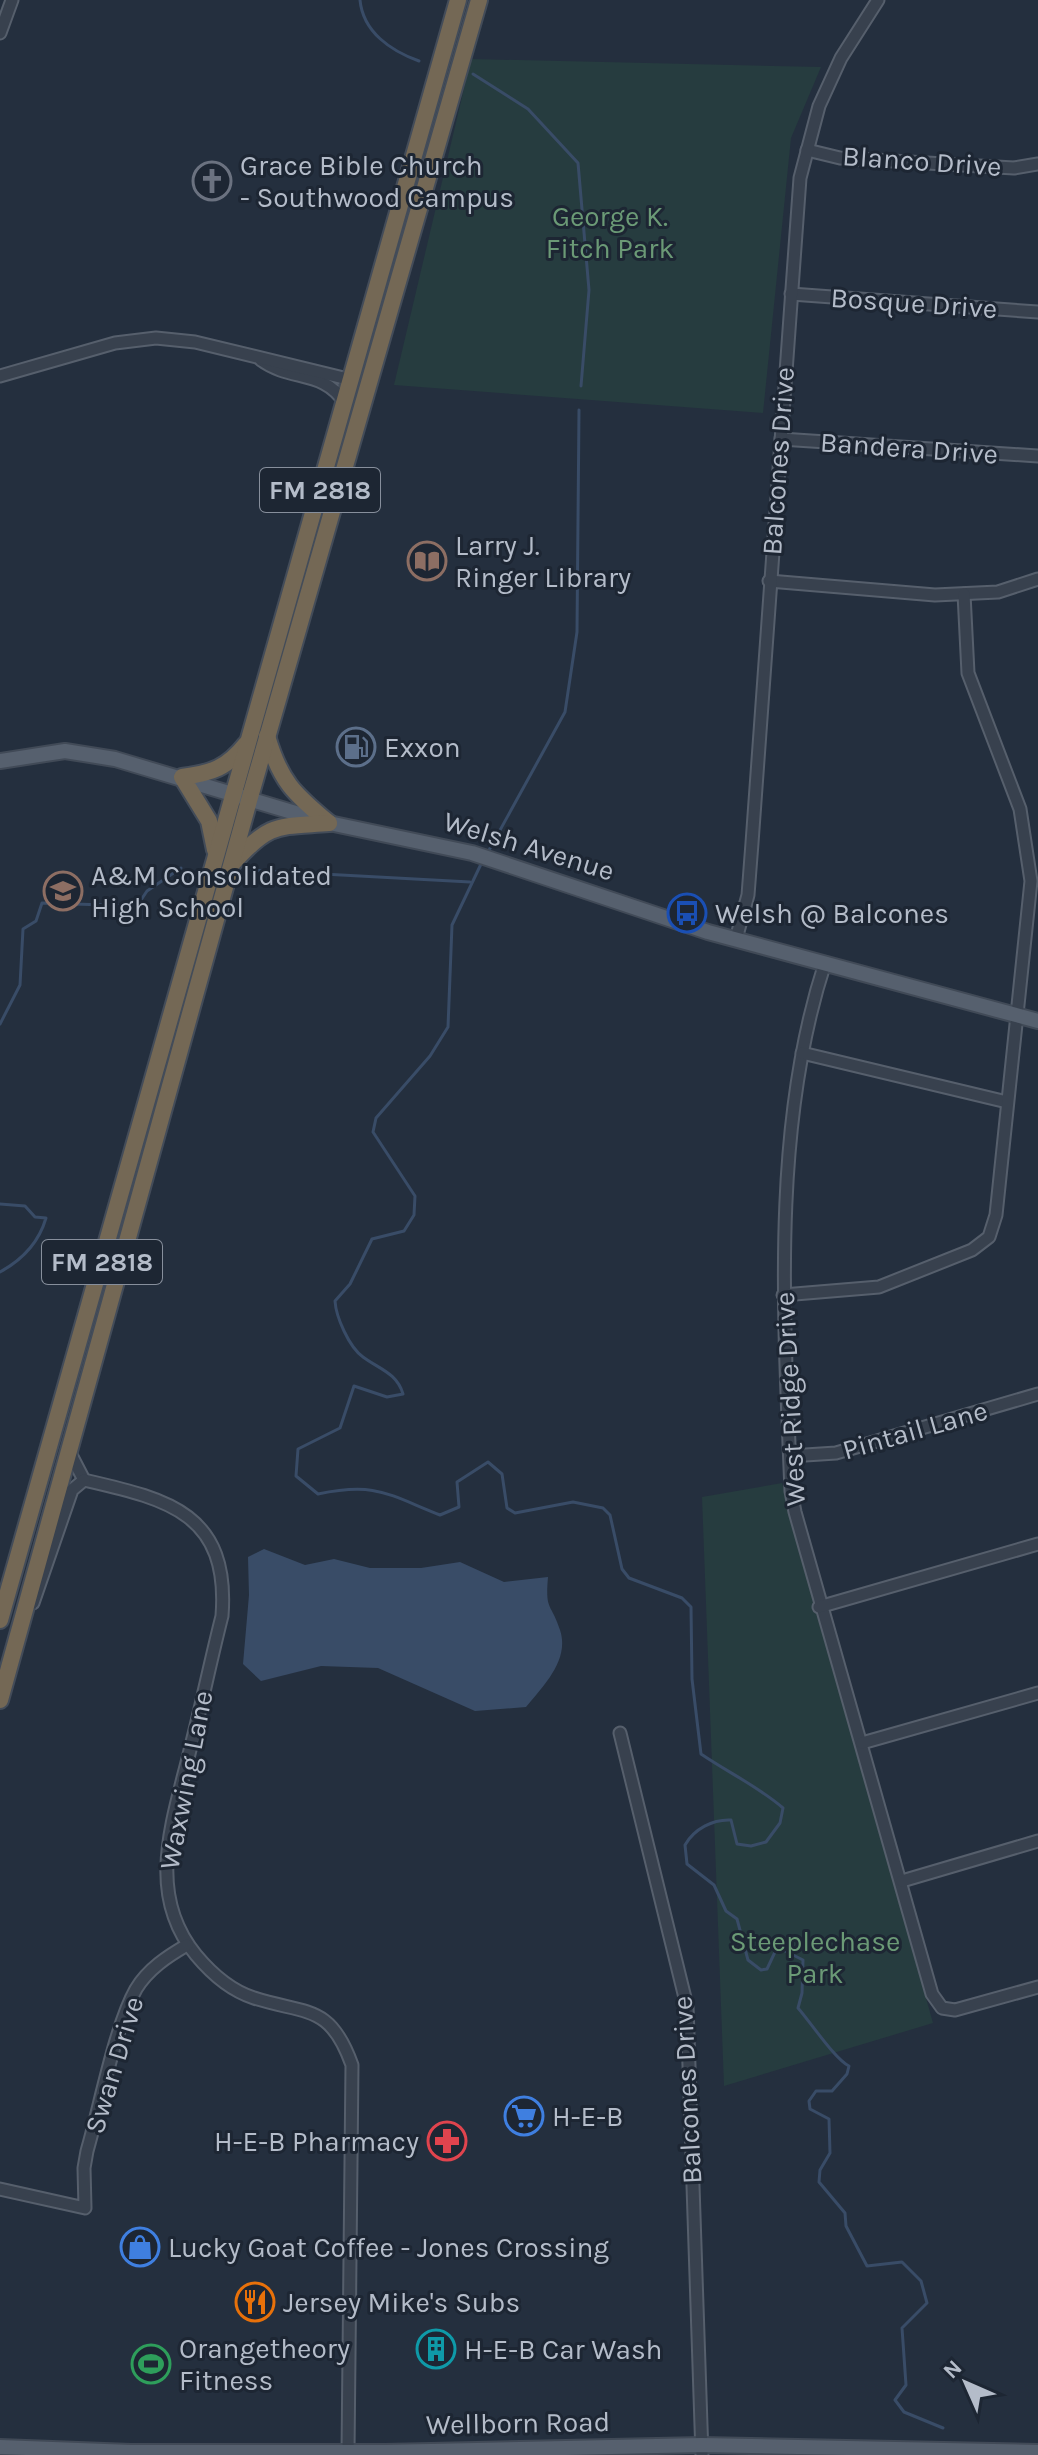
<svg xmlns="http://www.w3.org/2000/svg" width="1038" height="2455" viewBox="0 0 1038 2455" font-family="Karla,sans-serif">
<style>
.green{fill:#263c3f}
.water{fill:#394c67}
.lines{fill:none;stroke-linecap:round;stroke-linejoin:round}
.stream{stroke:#394c67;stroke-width:3}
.minor-casing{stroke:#565f6c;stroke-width:15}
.major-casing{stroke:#414a57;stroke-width:18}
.highway-casing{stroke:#434c59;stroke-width:20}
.minor{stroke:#38414e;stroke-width:11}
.major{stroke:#56606e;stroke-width:14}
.highway{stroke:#746855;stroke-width:16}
.labels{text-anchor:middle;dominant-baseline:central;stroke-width:6;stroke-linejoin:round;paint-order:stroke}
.shield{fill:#1d2633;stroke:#878f9c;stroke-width:2}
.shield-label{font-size:26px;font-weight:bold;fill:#b4bcc9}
.street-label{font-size:28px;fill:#b4bcc9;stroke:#1d2633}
.poi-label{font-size:28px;fill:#b4bcc9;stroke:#1d2633;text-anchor:start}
.park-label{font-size:28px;fill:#6b9a76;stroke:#1d2633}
</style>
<rect width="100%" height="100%" fill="#242f3e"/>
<!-- green -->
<g class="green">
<polygon points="471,59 821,67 791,138 763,413 394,385"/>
<polygon points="782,1483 933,2023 724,2086 702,1497"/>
</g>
<!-- water -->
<path class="water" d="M264,1549L305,1565L334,1559L370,1568H421L460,1562L504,1582L548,1577C545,1612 551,1602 560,1630C570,1660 543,1686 526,1707L475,1711L378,1668L321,1666L261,1681L243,1664L249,1595L248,1557Z"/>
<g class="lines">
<!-- stream -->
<g class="stream">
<path d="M360,0C363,32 391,51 419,61"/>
<polyline points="473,74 528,109 578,163 589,290 581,386"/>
<polyline points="488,852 565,712 577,632 579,410"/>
<path d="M482,862L452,925L448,1027L430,1056L376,1118L373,1132L415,1196L414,1215L404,1231L372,1239L350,1284L335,1301C336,1317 349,1347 363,1357C379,1369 397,1373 403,1394L387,1397L354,1386L340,1428L298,1449L296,1476L318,1494C376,1482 387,1494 440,1515L459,1507L457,1482L488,1462L502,1474L507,1508L515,1513L573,1502L603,1508L610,1515L622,1569L629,1578L682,1598L691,1607L692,1679L701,1754C729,1773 759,1787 783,1808L780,1823L766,1842L751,1846L737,1844L731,1820C713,1819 694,1829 685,1845L687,1864L714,1885L726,1911L737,1919L748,1960L761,1970L767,1969L775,1952L781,1949L803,1960L802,1993L798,2008C811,2023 835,2059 849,2066L847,2074L832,2091H816L809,2101L810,2109L829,2119L830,2153L820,2170L819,2182L845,2213L846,2226L867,2266L902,2262L921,2281L927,2303L902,2328L906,2385L895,2400L904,2412L943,2428"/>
<polyline points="250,870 470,882"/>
<polyline points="0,1024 20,985 23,929 36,921 42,903 137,906 147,891 181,868"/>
<path d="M0,1204L25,1206L35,1217L46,1218C39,1242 22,1260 0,1272"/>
</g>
<defs>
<g id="minor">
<polyline points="0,33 12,0"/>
<polyline points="807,150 840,158 1014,168 1038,164"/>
<polyline points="791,294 1038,312"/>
<path d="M261,360C291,382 323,369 345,403"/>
<polyline points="0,376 115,343 156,338 195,342 352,380"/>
<polyline points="781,439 1038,456"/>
<polyline points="769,581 935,595 998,592 1038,579"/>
<polyline points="736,939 748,895 752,843 800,178 819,106 841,58 878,0"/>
<path d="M825,963C771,1128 784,1319 791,1491L795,1512L932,1994L942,2008L955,2010L1038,1987"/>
<polyline points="802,1053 1007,1102"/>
<polyline points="783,1295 879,1287 972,1250 989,1237 996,1215 1031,881 1020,809 968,673 964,594"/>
<polyline points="70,1453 84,1480"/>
<polyline points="790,1456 836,1453 1038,1394"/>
<path d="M84,1480C166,1499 230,1512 222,1616C211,1659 202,1703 191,1746C174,1818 144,1892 196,1955C211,1973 232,1991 254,1998C308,2015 330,2004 352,2065L348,2452"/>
<polyline points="33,1603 72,1490 84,1480"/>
<polyline points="819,1607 1038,1544"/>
<polyline points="620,1733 687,2006 702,2455"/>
<polyline points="862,1743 1038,1693"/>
<polyline points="902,1881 1038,1841"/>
<path d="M0,2189L85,2208L84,2168L87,2151C100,2107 115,2026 136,1989C148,1969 168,1956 187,1945"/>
</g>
<g id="major">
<polyline points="0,761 65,751 115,759 329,823 472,853 708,932 1038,1021"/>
<polyline points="0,2447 131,2452 385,2452 702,2445 1038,2452"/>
</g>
<g id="highway">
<path d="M267,736C280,781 294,794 329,823"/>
<path d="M215,850L209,821L182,777C212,773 227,768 246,744"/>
<path d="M233,863C270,822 277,827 329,823"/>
<polyline points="0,1620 458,0"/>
<polyline points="0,1700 250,797 479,0"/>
</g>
</defs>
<!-- minor casing -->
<use href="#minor" class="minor-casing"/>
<!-- major casing -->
<use href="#major" class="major-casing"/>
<!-- highway casing -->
<use href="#highway" class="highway-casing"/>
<!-- minor -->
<use href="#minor" class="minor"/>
<!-- major -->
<use href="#major" class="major"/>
<!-- highway -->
<use href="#highway" class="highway"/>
</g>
<!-- icons -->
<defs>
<symbol id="church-ring" viewBox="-11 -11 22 22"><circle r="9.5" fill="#1d2633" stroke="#6b7280" stroke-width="1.5"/><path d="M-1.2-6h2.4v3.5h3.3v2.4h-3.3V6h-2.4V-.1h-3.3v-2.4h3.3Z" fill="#6b7280"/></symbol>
<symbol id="library-ring" viewBox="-11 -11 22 22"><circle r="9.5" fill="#1d2633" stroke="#8d6e63" stroke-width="1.5"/><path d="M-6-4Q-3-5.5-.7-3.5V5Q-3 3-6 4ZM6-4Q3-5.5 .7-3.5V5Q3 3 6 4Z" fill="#8d6e63"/></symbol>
<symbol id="fuel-ring" viewBox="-11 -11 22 22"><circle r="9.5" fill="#1d2633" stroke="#5c6f8a" stroke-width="1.5"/><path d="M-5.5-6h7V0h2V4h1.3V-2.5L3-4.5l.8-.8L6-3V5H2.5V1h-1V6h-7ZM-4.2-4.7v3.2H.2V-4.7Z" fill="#5c6f8a"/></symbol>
<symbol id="school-ring" viewBox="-11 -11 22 22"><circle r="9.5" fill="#1d2633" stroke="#8d6e63" stroke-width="1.5"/><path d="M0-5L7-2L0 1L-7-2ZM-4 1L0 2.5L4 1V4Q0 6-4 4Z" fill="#8d6e63"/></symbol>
<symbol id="bus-ring" viewBox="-11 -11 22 22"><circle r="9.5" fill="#1d2633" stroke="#1a4fb4" stroke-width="1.5"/><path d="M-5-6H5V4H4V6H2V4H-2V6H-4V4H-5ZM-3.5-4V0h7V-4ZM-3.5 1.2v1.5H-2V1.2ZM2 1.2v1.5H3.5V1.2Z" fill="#1a4fb4"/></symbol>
<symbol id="supermarket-ring" viewBox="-11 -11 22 22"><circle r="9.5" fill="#1d2633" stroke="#3f7fe0" stroke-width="1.5"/><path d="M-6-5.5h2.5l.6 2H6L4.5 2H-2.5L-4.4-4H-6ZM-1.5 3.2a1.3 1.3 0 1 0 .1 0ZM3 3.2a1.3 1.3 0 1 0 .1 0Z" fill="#3f7fe0"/></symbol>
<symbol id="pharmacy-ring" viewBox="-11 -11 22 22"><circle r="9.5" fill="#1d2633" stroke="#e0444e" stroke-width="1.5"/><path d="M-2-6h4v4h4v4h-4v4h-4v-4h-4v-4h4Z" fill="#e0444e"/></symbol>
<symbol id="shop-ring" viewBox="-11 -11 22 22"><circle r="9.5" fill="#1d2633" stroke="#3f7fe0" stroke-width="1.5"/><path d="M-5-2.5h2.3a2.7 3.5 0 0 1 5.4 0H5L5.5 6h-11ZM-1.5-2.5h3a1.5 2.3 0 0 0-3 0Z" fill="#3f7fe0"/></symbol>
<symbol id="restaurant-ring" viewBox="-11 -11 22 22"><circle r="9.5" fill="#1d2633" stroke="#e8710a" stroke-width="1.5"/><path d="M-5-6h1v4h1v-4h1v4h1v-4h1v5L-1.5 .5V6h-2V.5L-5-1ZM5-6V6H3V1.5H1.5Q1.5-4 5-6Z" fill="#e8710a"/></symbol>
<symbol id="building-ring" viewBox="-11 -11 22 22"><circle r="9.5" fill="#1d2633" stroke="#0f9aa8" stroke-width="1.5"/><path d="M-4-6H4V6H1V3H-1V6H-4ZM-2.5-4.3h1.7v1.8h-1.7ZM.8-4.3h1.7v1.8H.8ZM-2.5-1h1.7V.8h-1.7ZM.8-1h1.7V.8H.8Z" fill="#0f9aa8"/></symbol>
<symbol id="stadium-ring" viewBox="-11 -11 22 22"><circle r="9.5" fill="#1d2633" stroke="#2e9e5b" stroke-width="1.5"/><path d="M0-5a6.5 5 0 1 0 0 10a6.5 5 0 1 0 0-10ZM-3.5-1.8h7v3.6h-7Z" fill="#2e9e5b"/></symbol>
</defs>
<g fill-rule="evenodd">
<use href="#church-ring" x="190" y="159" width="44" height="44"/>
<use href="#library-ring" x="405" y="539" width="44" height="44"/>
<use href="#fuel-ring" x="334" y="725" width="44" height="44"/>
<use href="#school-ring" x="41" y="869" width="44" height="44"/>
<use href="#bus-ring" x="665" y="891" width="44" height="44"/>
<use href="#supermarket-ring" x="502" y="2094" width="44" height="44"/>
<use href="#pharmacy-ring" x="425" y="2119" width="44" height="44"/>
<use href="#shop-ring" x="118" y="2225" width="44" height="44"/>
<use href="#restaurant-ring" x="233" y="2280" width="44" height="44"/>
<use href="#building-ring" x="414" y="2327" width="44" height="44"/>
<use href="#stadium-ring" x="129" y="2342" width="44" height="44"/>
</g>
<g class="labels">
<!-- shield labels -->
<g class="shield">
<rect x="260" y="468" width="120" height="44" rx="6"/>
<rect x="42" y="1240" width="120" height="44" rx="6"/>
</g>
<g class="shield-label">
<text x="320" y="490">FM 2818</text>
<text x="102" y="1262">FM 2818</text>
</g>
<!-- street labels -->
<g class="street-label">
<text transform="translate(922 161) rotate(4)">Blanco Drive</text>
<text transform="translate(914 303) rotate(4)">Bosque Drive</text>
<text transform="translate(909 448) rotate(4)">Bandera Drive</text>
<text transform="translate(778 461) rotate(-86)">Balcones Drive</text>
<text transform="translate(529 846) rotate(17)">Welsh Avenue</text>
<text transform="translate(790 1399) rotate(-93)">West Ridge Drive</text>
<text transform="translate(915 1430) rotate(-16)">Pintail Lane</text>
<text transform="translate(186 1780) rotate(-79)">Waxwing Lane</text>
<text transform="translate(114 2065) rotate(-73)">Swan Drive</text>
<text transform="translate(687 2090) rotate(-93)">Balcones Drive</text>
<text transform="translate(518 2423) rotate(-1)">Wellborn Road</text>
</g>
<!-- poi labels -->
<g class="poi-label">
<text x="240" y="165">Grace Bible Church<tspan x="240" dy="32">- Southwood Campus</tspan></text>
<text x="455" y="545">Larry J.<tspan x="455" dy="32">Ringer Library</tspan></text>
<text x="384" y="747">Exxon</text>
<text x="91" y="875">A&amp;M Consolidated<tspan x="91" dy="32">High School</tspan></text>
<text x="715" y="913">Welsh @ Balcones</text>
<text x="552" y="2116">H-E-B</text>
<text x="419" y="2141" text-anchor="end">H-E-B Pharmacy</text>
<text x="168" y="2247">Lucky Goat Coffee - Jones Crossing</text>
<text x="283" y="2302">Jersey Mike's Subs</text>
<text x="179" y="2348">Orangetheory<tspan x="179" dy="32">Fitness</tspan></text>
<text x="464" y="2349">H-E-B Car Wash</text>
</g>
<!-- park labels -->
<g class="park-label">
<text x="610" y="216">George K.<tspan x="610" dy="32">Fitch Park</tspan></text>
<text x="815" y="1941">Steeplechase<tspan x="815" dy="32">Park</tspan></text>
</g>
</g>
<!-- north arrow -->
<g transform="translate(966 2383) rotate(315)" stroke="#1d2633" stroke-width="6" paint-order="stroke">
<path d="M0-6L14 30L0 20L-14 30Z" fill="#b4bcc9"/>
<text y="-12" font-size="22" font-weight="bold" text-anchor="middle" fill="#b4bcc9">N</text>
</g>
</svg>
